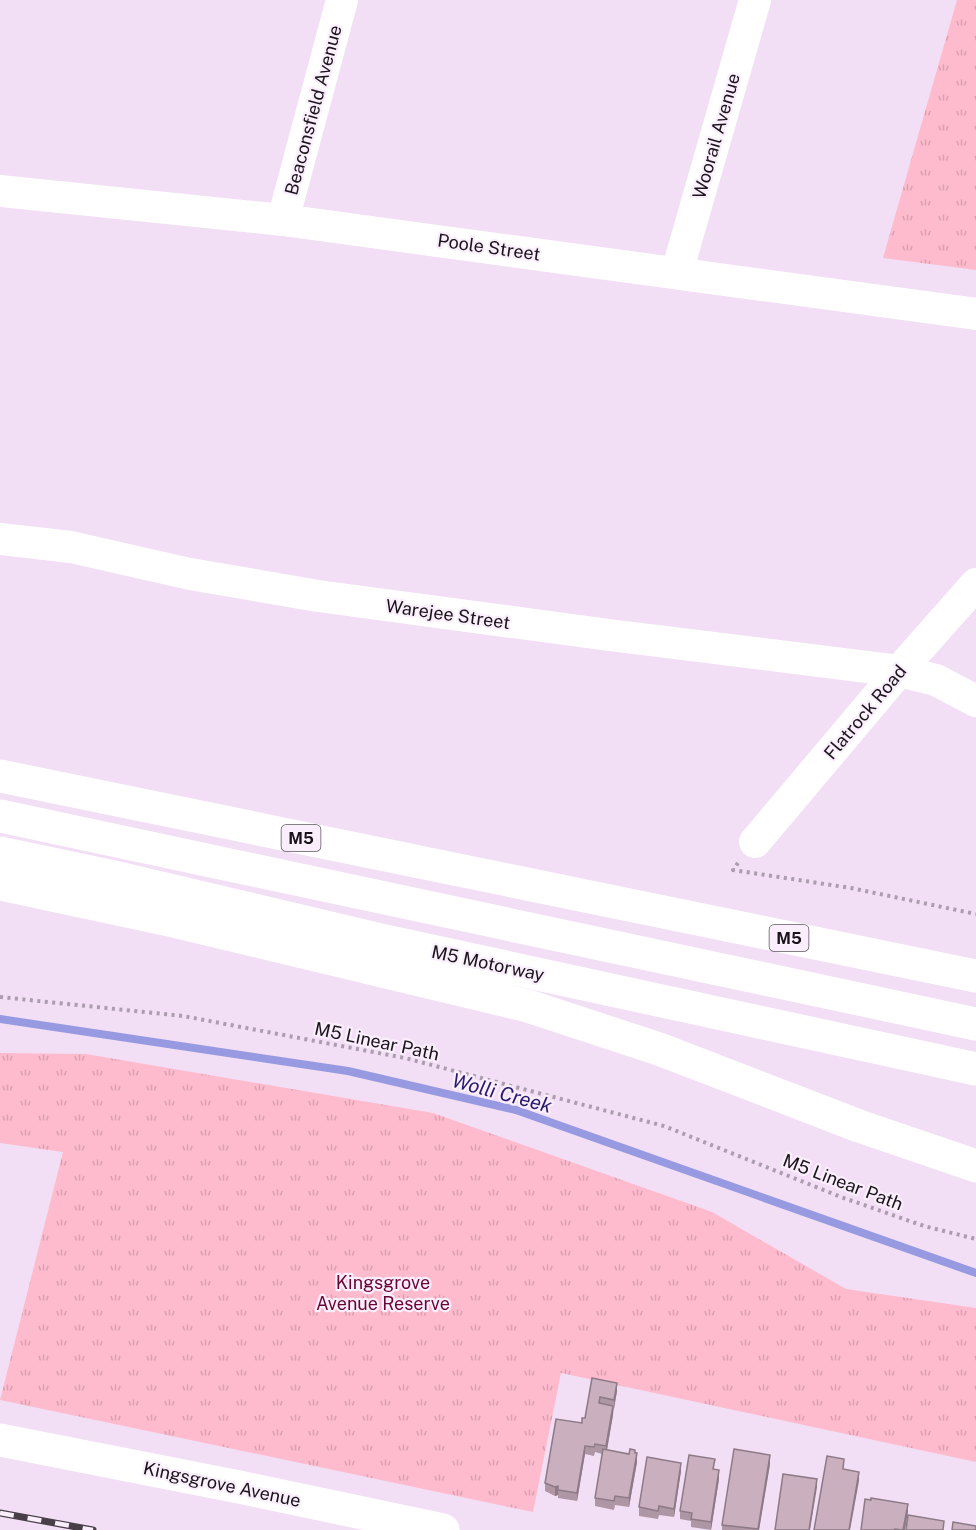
<svg xmlns="http://www.w3.org/2000/svg" width="976" height="1530" viewBox="0 0 976 1530" font-family="'Public Sans',sans-serif">
<style>
.park{fill:url(#park-tufts)}
.lines{fill:none;stroke-linecap:round;stroke-linejoin:round}
.stream{stroke:#979ae1;stroke-width:8}
.path{stroke:#ab9cae;stroke-width:4;stroke-dasharray:3 4.5;stroke-linecap:butt}
.minor{stroke:#fff;stroke-width:32}
.major{stroke:#fff;stroke-width:33}
.highway{stroke:#fff;stroke-width:33}
.rail-casing{stroke:#483f49;stroke-width:7}
.rail{stroke:#faeefc;stroke-width:4.5;stroke-dasharray:14;stroke-linecap:butt}
.wall{fill:#ae96a4}
.shaded-wall{fill:#8d7a86}
.building{fill:#caafbf;stroke:#8d7a86;stroke-width:1.5}
.labels{text-anchor:middle;dominant-baseline:central;stroke-width:4.5;stroke-linejoin:round;paint-order:stroke}
.shield{fill:#faeefc;stroke:#5c555e;stroke-width:1.5}
.shield-label{font-size:16px;font-weight:bold;fill:#19131a}
.street-label{font-size:18px;fill:#19131a;stroke:#faeefc}
.park-label{font-size:18px;fill:#690433;stroke:#faeefc}
.water-label{font-size:20px;font-style:italic;fill:#271a6c;stroke:#faeefc}
</style>
<defs>
<pattern id="park-tufts" width="24" height="20" patternUnits="userSpaceOnUse" patternTransform="scale(1.5)"><rect width="24" height="20" fill="#febbcd"/><path d="M3 7l-1-3M5 7V3M7 7l1-3M15 17l-1-3M17 17v-4M19 17l1-3" fill="none" stroke="#d9a0af"/></pattern>
</defs>
<rect width="100%" height="100%" fill="#f2def5"/>
<!-- park -->
<g class="park">
<polygon points="957,0 976,0 976,270 883,258"/>
<polygon points="0,1053 86,1054 433,1113 712,1212 846,1289 976,1308 976,1462 561,1373 533,1512 0,1400 63,1152 0,1143"/>
</g>
<g class="lines">
<!-- stream -->
<polyline class="stream" points="0,1019 348,1071 516,1110 976,1273"/>
<!-- path -->
<g class="path">
<polyline points="738,863 733,870 851,888 976,914"/>
<polyline points="0,997 183,1016 405,1058 664,1126 841,1197 924,1226 976,1239"/>
</g>
<!-- minor -->
<g class="minor">
<polyline points="0,191 283,220 976,314"/>
<polyline points="283,220 342,0"/>
<polyline points="677,272 755,0"/>
<polyline points="0,539 71,547 190,574 318,596 609,635 899,671 936,680 976,701"/>
<polyline points="755,842 899,671 976,584"/>
</g>
<!-- major -->
<polyline class="major" points="0,1440 244,1488 443,1530"/>
<!-- highway -->
<g class="highway">
<polyline points="0,776 976,976"/>
<polyline points="0,816 976,1024"/>
<polyline points="0,853 123,879 381,940 976,1069"/>
<polyline points="0,884 165,919 528,1006 659,1049 859,1126 976,1166"/>
</g>
<defs>
<polyline id="rail" points="0,1513 93,1530"/>
</defs>
<!-- rail casing -->
<use href="#rail" class="rail-casing"/>
<!-- rail -->
<use href="#rail" class="rail"/>
</g>
<!-- wall -->
<g class="wall">
<polygon points="592,1378 617,1391 607,1450 629,1454 635,1453 637,1462 629,1507 615,1505 614,1510 595,1506 595,1498 602,1454 595,1452 594,1456 585,1454 577,1501 558,1498 558,1495 555,1496 545,1491 545,1483 585,1418"/>
<polygon points="770,1464 759,1530 722,1530 722,1525"/>
<polygon points="714,1469 719,1479 711,1530 691,1527 691,1521 680,1519 680,1511"/>
<polygon points="681,1471 674,1517 659,1515 658,1519 639,1516 639,1507"/>
</g>
<!-- shaded-wall -->
<g class="shaded-wall">
<polygon points="617,1383 617,1391 614,1408 614,1400"/>
<polygon points="613,1406 613,1415 606,1455 606,1446"/>
<polygon points="585,1446 585,1454 577,1501 577,1493"/>
<polygon points="637,1453 637,1462 629,1507 629,1498"/>
<polygon points="770,1455 770,1464 759,1530 758,1530"/>
<polygon points="681,1463 681,1471 674,1517 674,1509"/>
<polygon points="719,1470 719,1479 711,1530 711,1522"/>
<polygon points="859,1472 859,1481 850,1530 849,1530"/>
<polygon points="817,1479 817,1487 810,1530 809,1530"/>
<polygon points="558,1486 558,1495 555,1496 555,1487"/>
<polygon points="908,1504 908,1512 905,1530 903,1530"/>
</g>
<!-- building -->
<g class="building">
<polygon points="592,1378 617,1383 614,1400 600,1397 599,1403 613,1406 606,1446 595,1444 594,1447 585,1446 577,1493 558,1490 558,1486 555,1487 545,1483 556,1419 582,1423 582,1418 585,1418"/>
<polygon points="603,1449 629,1454 630,1449 635,1450 635,1453 637,1453 629,1498 615,1496 614,1501 595,1498"/>
<polygon points="734,1449 770,1455 758,1529 722,1525"/>
<polygon points="689,1455 715,1459 713,1469 719,1470 711,1522 691,1519 692,1513 680,1511"/>
<polygon points="827,1456 844,1459 843,1469 859,1472 849,1530 814,1530"/>
<polygon points="647,1457 681,1463 674,1509 659,1506 658,1511 639,1507"/>
<polygon points="783,1474 817,1479 809,1530 775,1530"/>
<polygon points="871,1498 908,1504 903,1530 895,1529 895,1530 861,1530 865,1499 871,1500"/>
<polygon points="908,1515 944,1521 943,1530 906,1530"/>
<polygon points="953,1522 976,1526 976,1530 952,1530"/>
</g>
<g class="labels">
<!-- shield labels -->
<g class="shield">
<rect x="281.5" y="825" width="39" height="26" rx="4.5"/>
<rect x="769.5" y="925" width="39" height="26" rx="4.5"/>
</g>
<g class="shield-label">
<text x="301" y="838">M5</text>
<text x="789" y="938">M5</text>
</g>
<!-- street labels -->
<g class="street-label">
<text transform="translate(313 110) rotate(-75)">Beaconsfield Avenue</text>
<text transform="translate(716 136) rotate(-74)">Woorail Avenue</text>
<text transform="translate(489 247) rotate(8)">Poole Street</text>
<text transform="translate(448 614) rotate(8)">Warejee Street</text>
<text transform="translate(865 712) rotate(-50)">Flatrock Road</text>
<text transform="translate(488 963) rotate(12)">M5 Motorway</text>
<text transform="translate(377 1041) rotate(12)">M5 Linear Path</text>
<text transform="translate(843 1182) rotate(21)">M5 Linear Path</text>
<text transform="translate(222 1484) rotate(12)">Kingsgrove Avenue</text>
</g>
<!-- park labels -->
<g class="park-label">
<text x="383" y="1282">Kingsgrove<tspan x="383" dy="21">Avenue Reserve</tspan></text>
</g>
<!-- water labels -->
<g class="water-label">
<text transform="translate(502 1093) rotate(15)">Wolli Creek</text>
</g>
</g>
</svg>
